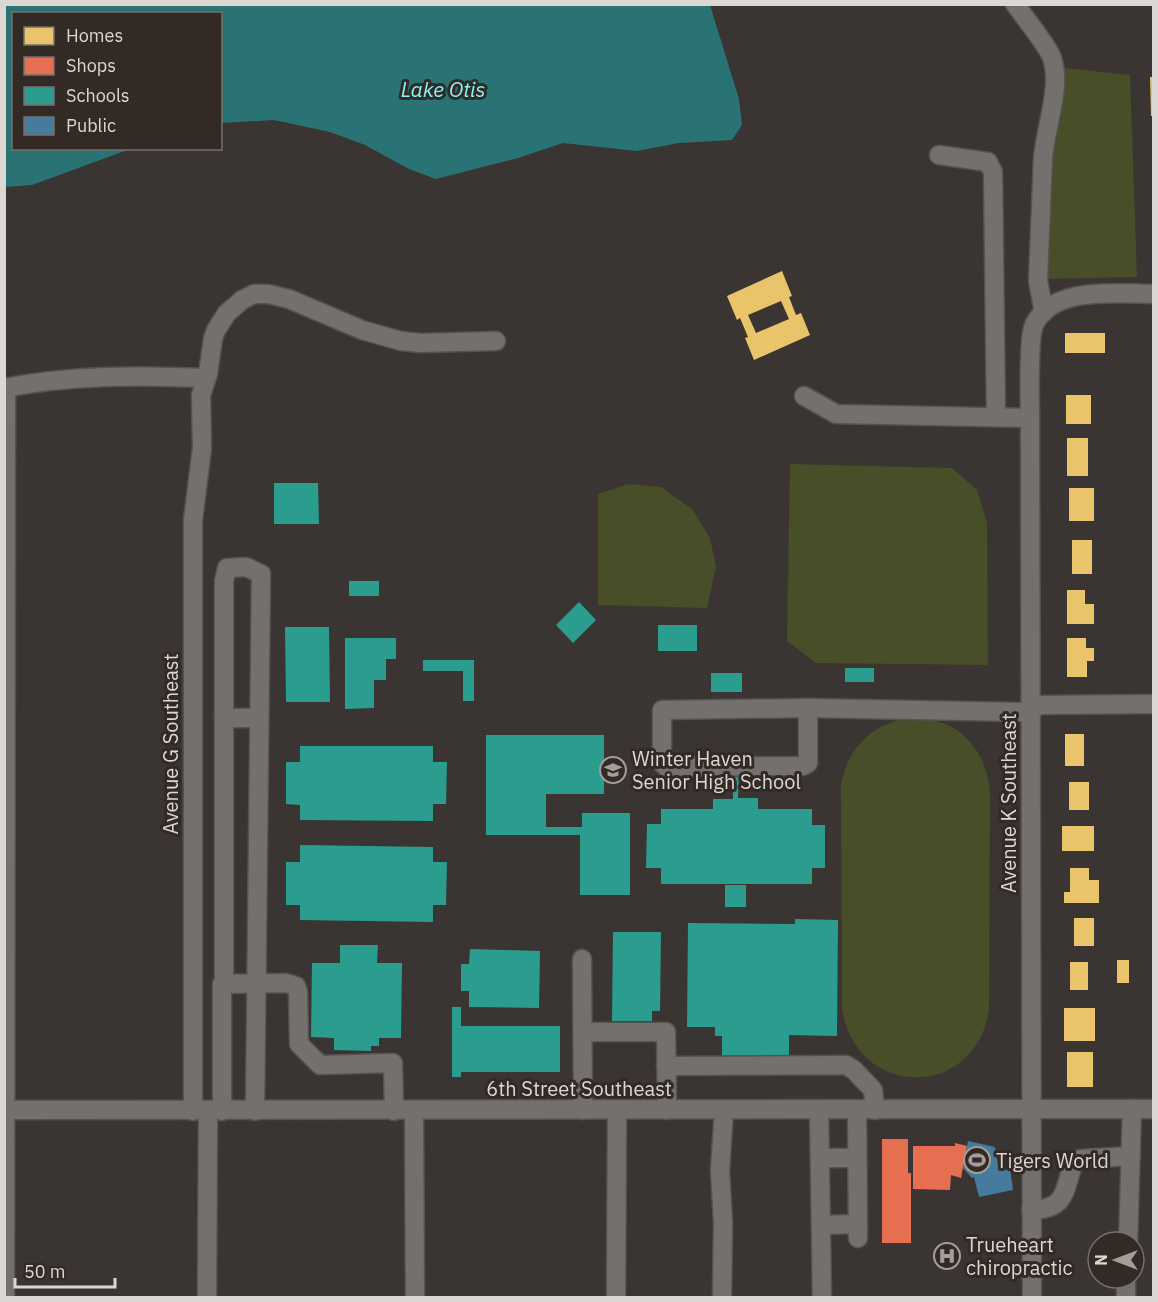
<svg xmlns="http://www.w3.org/2000/svg" width="1158" height="1302" viewBox="0 0 1158 1302" font-family="'IBM Plex Sans',sans-serif">
<style>
.green{fill:#474e28}
.water{fill:#297374}
.homes{fill:#e9c46a;fill-rule:evenodd}
.shops{fill:#e76f51}
.schools{fill:#2a9d8f}
.public{fill:#457b9d}
.lines{fill:none;stroke-linecap:round;stroke-linejoin:round}
.minor-casing{stroke:#56524f;stroke-width:21}
.minor{stroke:#74706e;stroke-width:18}
.labels{text-anchor:middle;dominant-baseline:central;stroke-width:6;stroke-linejoin:round;paint-order:stroke}
.street-label{font-size:20px;fill:#ddd7d4;stroke:#332a25}
.poi-label{font-size:20px;fill:#ddd7d4;stroke:#332a25;text-anchor:start}
.water-label{font-size:21px;font-style:italic;fill:#81f6f8;stroke:#332a25}
</style>
<rect width="100%" height="100%" fill="#3a3532"/>
<!-- green -->
<g class="green">
<polygon points="1064,68 1130,75 1137,277 1044,279 1050,174"/>
<polygon points="790,464 952,468 977,490 987,522 988,665 816,663 787,641"/>
<polygon points="628,484 661,487 693,510 710,538 716,567 707,608 598,605 598,494"/>
<path d="M909,718C916,718 925,718 932,720C968,727 988,759 990,793L989,1010C975,1100 858,1100 842,1010L841,786C847,749 871,724 909,718Z"/>
</g>
<!-- water -->
<polygon class="water" points="4,5 710,5 739,99 742,125 732,140 679,143 637,151 563,143 518,158 436,179 409,169 365,145 330,132 274,120 221,123 220,14 14,14 14,148 130,149 32,185 5,187"/>
<!-- homes -->
<g class="homes">
<polygon points="1150,77 1154,77 1154,116 1151,116"/>
<path d="M782,271L792,296L789,297L796,315L801,313L810,335L754,360L745,338L748,337L740,318L737,320L727,296ZM781,301L789,319L756,333L748,315Z"/>
<rect x="1065" y="333" width="40" height="20"/>
<rect x="1066" y="395" width="25" height="29"/>
<rect x="1067" y="438" width="21" height="38"/>
<rect x="1069" y="488" width="25" height="33"/>
<rect x="1072" y="540" width="20" height="34"/>
<polygon points="1067,590 1085,590 1085,604 1094,604 1094,624 1067,624"/>
<polygon points="1067,638 1086,638 1086,648 1094,648 1094,661 1087,661 1087,677 1067,677"/>
<rect x="1065" y="734" width="19" height="32"/>
<rect x="1069" y="782" width="20" height="28"/>
<rect x="1062" y="826" width="32" height="25"/>
<polygon points="1070,868 1089,868 1089,880 1099,880 1099,903 1064,903 1064,892 1070,892"/>
<rect x="1074" y="918" width="20" height="28"/>
<rect x="1117" y="960" width="12" height="23"/>
<rect x="1070" y="962" width="18" height="28"/>
<rect x="1064" y="1008" width="31" height="33"/>
<rect x="1067" y="1052" width="26" height="35"/>
</g>
<!-- shops -->
<g class="shops">
<polygon points="882,1139 908,1139 908,1173 911,1173 911,1243 882,1243"/>
<polygon points="955,1143 967,1146 961,1178 951,1175 950,1190 913,1189 913,1146 955,1146"/>
</g>
<!-- schools -->
<g class="schools">
<polygon points="274,483 318,483 319,524 274,524"/>
<rect x="349" y="581" width="30" height="15"/>
<polygon points="579,602 596,620 573,643 556,625"/>
<rect x="658" y="625" width="39" height="26"/>
<polygon points="285,627 329,627 330,702 286,702"/>
<polygon points="345,638 396,638 396,659 386,659 386,680 374,680 374,708 345,709"/>
<polygon points="423,660 474,660 474,701 463,701 463,671 423,671"/>
<rect x="845" y="668" width="29" height="14"/>
<rect x="711" y="673" width="31" height="19"/>
<polygon points="486,735 604,735 604,794 546,794 546,827 582,827 582,813 630,813 630,895 580,895 580,835 486,835"/>
<polygon points="300,746 433,746 433,762 447,762 446,804 433,804 433,821 300,820 300,805 286,804 286,762 300,762"/>
<polygon points="733,775 739,775 738,798 758,798 758,809 812,809 812,825 825,825 825,868 812,868 812,884 661,884 661,868 646,868 647,824 661,824 661,809 713,809 713,799 733,799"/>
<polygon points="300,845 433,847 433,862 447,862 446,905 433,905 433,922 300,920 300,905 286,905 286,862 300,862"/>
<rect x="725" y="885" width="21" height="22"/>
<polygon points="795,919 838,920 837,1036 789,1035 789,1059 722,1058 722,1036 715,1036 715,1027 687,1027 688,923 795,924"/>
<polygon points="613,932 661,932 660,1011 652,1011 652,1021 612,1021"/>
<polygon points="340,945 378,945 377,963 402,963 401,1038 379,1038 379,1046 371,1046 371,1051 334,1050 334,1038 311,1037 312,963 340,963"/>
<polygon points="470,949 540,951 539,1008 469,1007 469,991 461,991 461,964 469,964"/>
<polygon points="452,1007 461,1007 461,1026 560,1026 560,1072 461,1072 461,1077 452,1077"/>
</g>
<!-- public -->
<polygon class="public" points="968,1141 995,1147 999,1171 1010,1169 1013,1190 979,1197 974,1177 972,1178 963,1168"/>
<g class="lines">
<defs>
<g id="minor">
<path d="M1015,4C1024,17 1048,46 1052,58C1062,87 1045,128 1043,159L1038,281L1044,312"/>
<polyline points="939,155 988,162 993,172 996,417"/>
<path d="M4,388C71,375 139,375 206,378"/>
<polyline points="804,396 836,414 1030,418"/>
<polyline points="808,708 808,763 803,766 666,767 662,763 662,710 808,708 1018,712 1031,711 1039,705 1154,704"/>
<polyline points="224,718 259,718"/>
<polyline points="582,959 583,1110"/>
<polyline points="224,984 224,581 227,568 246,567 261,574 255,1111"/>
<polyline points="583,1032 666,1032 667,1110"/>
<polyline points="666,1066 846,1065 854,1070 873,1090 875,1110"/>
<polyline points="4,1110 1154,1109"/>
<polyline points="819,1110 822,1298"/>
<polyline points="857,1110 858,1238"/>
<polyline points="193,1111 193,520 202,448 201,395 208,374 213,339 216,330 227,313 242,300 254,294 268,294 289,299 362,330 401,341 420,343 496,341"/>
<polyline points="222,1111 222,984 286,983 296,986 298,992 299,1044 320,1065 393,1063 394,1111"/>
<polyline points="414,1111 415,1298"/>
<polyline points="821,1158 857,1158"/>
<path d="M1031,1210C1068,1209 1063,1191 1074,1162L1081,1159L1131,1156"/>
<polyline points="822,1225 858,1224"/>
<polyline points="1128,1242 1132,1109"/>
<polyline points="5,1298 6,388"/>
<polyline points="207,1298 208,1111"/>
<polyline points="616,1298 617,1110"/>
<polyline points="722,1298 723,1223 720,1170 724,1110"/>
<path d="M1032,1298L1030,418C1030,398 1028,340 1034,325C1053,285 1118,294 1154,294"/>
<polyline points="1126,1298 1126,1278"/>
</g>
</defs>
<!-- minor casing -->
<use href="#minor" class="minor-casing"/>
<!-- minor -->
<use href="#minor" class="minor"/>
</g>
<!-- icons -->
<defs>
<symbol id="school-ring" viewBox="-11 -11 22 22"><circle r="9.5" fill="#332a25" stroke="#a49e9b" stroke-width="1.5"/><path d="M0-5L7-2L0 1L-7-2ZM-4 1L0 2.5L4 1V4Q0 6-4 4Z" fill="#a49e9b"/></symbol>
<symbol id="stadium-ring" viewBox="-11 -11 22 22"><circle r="9.5" fill="#332a25" stroke="#a49e9b" stroke-width="1.5"/><path d="M0-5a6.5 5 0 1 0 0 10a6.5 5 0 1 0 0-10ZM-3.5-1.8h7v3.6h-7Z" fill="#a49e9b"/></symbol>
<symbol id="hospital-ring" viewBox="-11 -11 22 22"><circle r="9.5" fill="#332a25" stroke="#a49e9b" stroke-width="1.5"/><path d="M-5-5h3v3.5h4V-5h3V5h-3V1.5h-4V5h-3Z" fill="#a49e9b"/></symbol>
</defs>
<g fill-rule="evenodd">
<use href="#school-ring" x="598" y="755" width="30" height="30"/>
<use href="#stadium-ring" x="962" y="1145" width="30" height="30"/>
<use href="#hospital-ring" x="932" y="1241" width="30" height="30"/>
</g>
<g class="labels">
<!-- street labels -->
<g class="street-label">
<text transform="translate(170 744) rotate(-90)">Avenue G Southeast</text>
<text transform="translate(1008 803) rotate(-90)">Avenue K Southeast</text>
<text x="579" y="1088">6th Street Southeast</text>
</g>
<!-- poi labels -->
<g class="poi-label">
<text x="632" y="758">Winter Haven<tspan x="632" dy="23">Senior High School</tspan></text>
<text x="996" y="1160">Tigers World</text>
<text x="966" y="1244">Trueheart<tspan x="966" dy="23">chiropractic</tspan></text>
</g>
<!-- water labels -->
<g class="water-label">
<text x="443" y="89">Lake Otis</text>
</g>
</g>
<!-- border -->
<rect width="1158" height="1302" fill="none" stroke="#ddd7d4" stroke-width="12"/>
<!-- legend -->
<rect x="12" y="12" width="210" height="138" fill="#332a25" stroke="#776f6b" stroke-width="1.5"/>
<rect x="24" y="27" width="30" height="18" fill="#e9c46a" stroke="#776f6b" stroke-width="1.5"/>
<text x="66" y="42" font-size="18" fill="#ddd7d4">Homes</text>
<rect x="24" y="57" width="30" height="18" fill="#e76f51" stroke="#776f6b" stroke-width="1.5"/>
<text x="66" y="72" font-size="18" fill="#ddd7d4">Shops</text>
<rect x="24" y="87" width="30" height="18" fill="#2a9d8f" stroke="#776f6b" stroke-width="1.5"/>
<text x="66" y="102" font-size="18" fill="#ddd7d4">Schools</text>
<rect x="24" y="117" width="30" height="18" fill="#457b9d" stroke="#776f6b" stroke-width="1.5"/>
<text x="66" y="132" font-size="18" fill="#ddd7d4">Public</text>
<!-- north arrow -->
<g transform="translate(1116 1260) rotate(270)"><circle r="28" fill="#332a25" stroke="#776f6b" stroke-width="1.5"/>
<path d="M0-4.5L10 22L0 15L-10 22Z" fill="#a49e9b"/>
<text y="-9" font-size="16" font-weight="bold" text-anchor="middle" fill="#ddd7d4">N</text>
</g>
<!-- scale -->
<path d="M15 1278v9h100v-9" fill="none" stroke="#ddd7d4" stroke-width="3"/>
<text x="24" y="1278" font-size="18" fill="#ddd7d4" stroke="#332a25" stroke-width="4.5" paint-order="stroke">50 m</text>
</svg>
